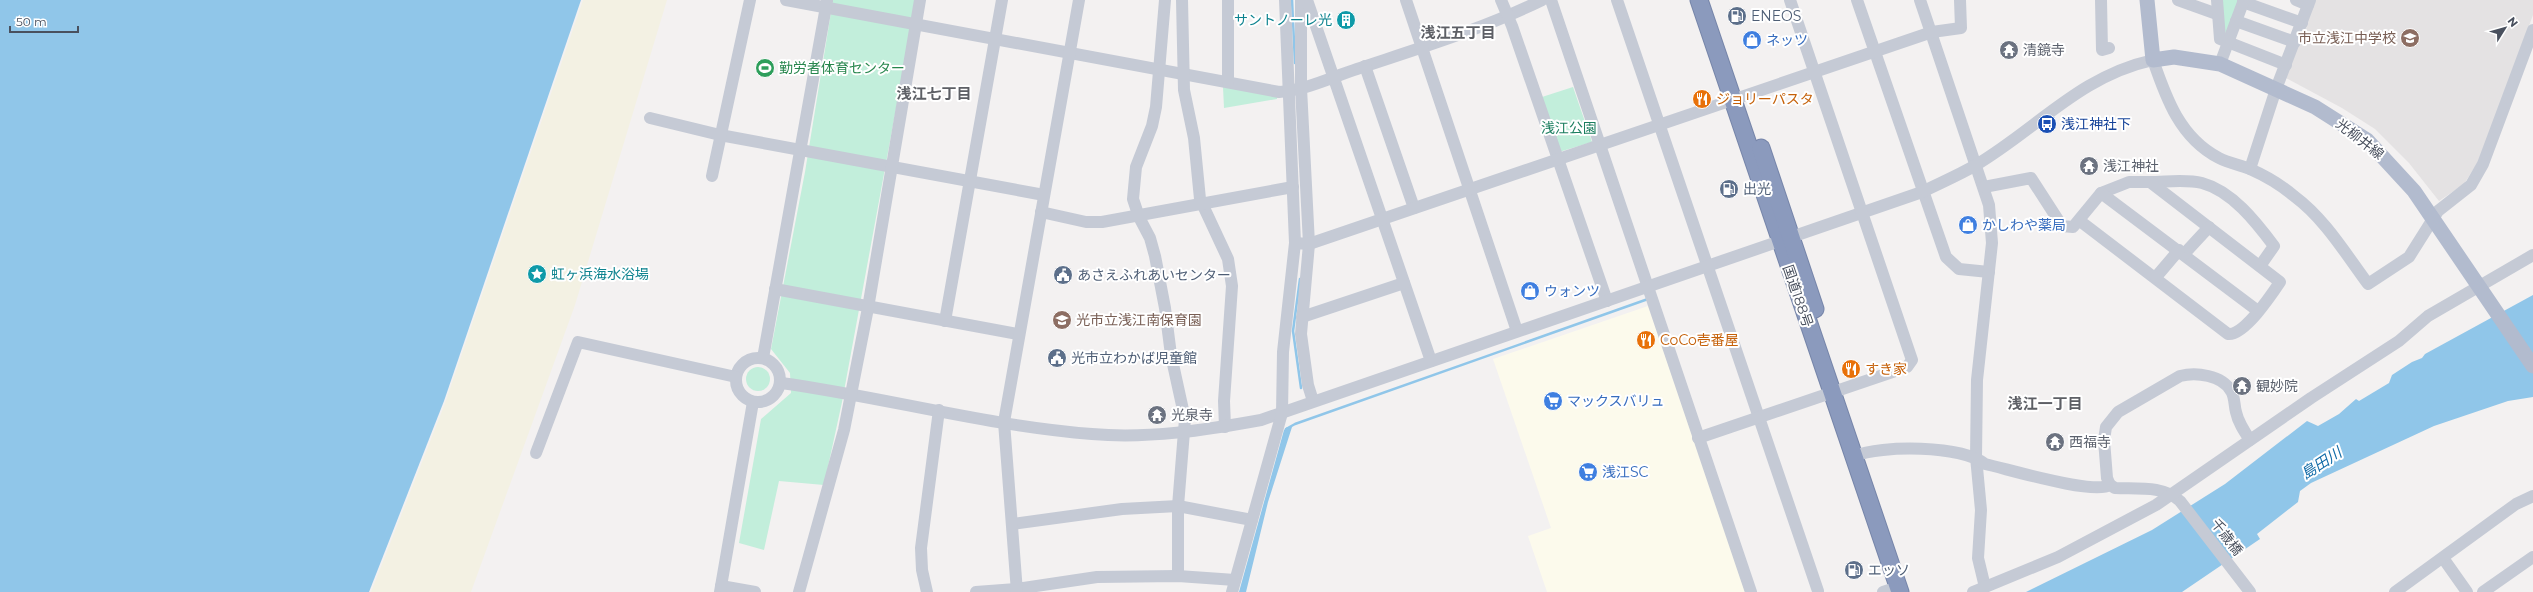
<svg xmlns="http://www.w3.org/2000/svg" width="2533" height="592" viewBox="0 0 2533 592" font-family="Montserrat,'Noto Sans JP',sans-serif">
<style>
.commercial{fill:#fcfaec}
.education{fill:#e4e2e3}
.green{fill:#c2eedb}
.sand{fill:#f3f1e3}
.water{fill:#90c6e9}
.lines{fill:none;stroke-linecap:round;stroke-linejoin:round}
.stream{stroke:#90c6e9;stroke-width:2.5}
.highway-casing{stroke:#7685a9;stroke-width:19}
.minor{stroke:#c5cad5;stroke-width:12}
.major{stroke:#b2bbce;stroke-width:15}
.highway{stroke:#8b9abd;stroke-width:17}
.labels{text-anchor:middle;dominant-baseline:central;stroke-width:4;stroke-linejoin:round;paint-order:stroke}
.service-label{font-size:14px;fill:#4e5e75;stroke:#fff;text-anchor:start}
.culture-label{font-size:14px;fill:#0d838f;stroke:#fff;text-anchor:end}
.education-label{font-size:14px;fill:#785e54;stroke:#fff;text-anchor:end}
.shop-label{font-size:14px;fill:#366cbe;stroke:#fff;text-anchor:start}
.worship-label{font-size:14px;fill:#5b616d;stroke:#fff;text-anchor:start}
.leisure-label{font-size:14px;fill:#27864d;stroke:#fff;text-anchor:start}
.food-label{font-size:14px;fill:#c56008;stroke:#fff;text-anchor:start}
.transit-label{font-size:14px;fill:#164399;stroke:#fff;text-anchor:start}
.park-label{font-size:14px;fill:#1b7e5f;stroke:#fff}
.street-label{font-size:14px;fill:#49505e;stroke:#fff}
.neighbourhood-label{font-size:15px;font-weight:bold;fill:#5d5f65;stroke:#fff}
.water-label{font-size:15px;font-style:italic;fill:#126ca8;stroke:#fff}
</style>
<rect width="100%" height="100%" fill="#f3f1f1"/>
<!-- commercial -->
<polygon class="commercial" points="1648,306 1746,592 1547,592 1528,536 1551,528 1493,359"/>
<!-- education -->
<polygon class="education" points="2315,0 2533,0 2533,15 2481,157 2464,184 2439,201 2409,163 2375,129 2342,108 2286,78"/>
<!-- green -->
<g class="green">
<polygon points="833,0 916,0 842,402 824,485 779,481 764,550 739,543 761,419 791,393 790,373 771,349 805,172"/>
<polygon points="2219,0 2239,0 2226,36"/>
<polygon points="1223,87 1277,96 1277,99 1224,108"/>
<polygon points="1573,87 1592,142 1559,152 1542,97"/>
<circle cx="758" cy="379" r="12"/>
</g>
<!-- sand -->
<polygon class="sand" points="583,0 667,0 575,305 471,592 371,592 444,406"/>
<!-- water -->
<g class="water">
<polygon points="0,0 581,0 444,401 369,592 0,592"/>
<polygon points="2533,295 2533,397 2508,401 2434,426 2311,483 2300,491 2298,502 2257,534 2260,539 2182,592 2026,592 2152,530 2225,484 2307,421 2318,426 2339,414 2356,399 2359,401 2389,383 2392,375 2412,362 2422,358 2425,354"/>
<polygon points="1287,427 1292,427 1268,502 1246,592 1239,592 1284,430"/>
</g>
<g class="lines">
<!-- stream -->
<g class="stream">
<polyline points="1292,0 1295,63"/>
<polyline points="1300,279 1293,331 1301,388"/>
<polyline points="1286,429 1295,424 1648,299"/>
</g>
<defs>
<g id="highway">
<polyline points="1699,0 1900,592"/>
<polyline points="1761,148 1815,309"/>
</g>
</defs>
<!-- highway casing -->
<use href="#highway" class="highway-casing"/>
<!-- minor -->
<g class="minor">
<path d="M786,0L1279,92C1306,90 1332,77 1357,69C1420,48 1483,29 1542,0"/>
<polyline points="1165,0 1156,107 1152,126 1136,167 1133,199 1139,217 1150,238 1155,256 1165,308 1171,355 1185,419 1178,506 1178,576"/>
<polyline points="1182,0 1184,90 1194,138 1200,199 1228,259 1232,286 1224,401 1225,427"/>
<polyline points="1228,0 1228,82"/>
<polyline points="1301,0 1301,88 1309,244 1301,334 1308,385 1313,401"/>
<polyline points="1307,0 1431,361"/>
<polyline points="1406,0 1517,331"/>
<polyline points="1501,0 1512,26 1607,301"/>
<polyline points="1551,0 1751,592"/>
<polyline points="1617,0 1818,591"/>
<polyline points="1857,0 1946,257 1959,269 1989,272"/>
<polyline points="1920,0 1989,205 1992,243 1977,380 1976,457 1981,510 1978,558 1985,587"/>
<polyline points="2101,0 2102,50 2109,48"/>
<polyline points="2178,0 2217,14"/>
<polyline points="2217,0 2220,39 2286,65"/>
<polyline points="2296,0 2308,5"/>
<polyline points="2243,2 2302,23"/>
<polyline points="2236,21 2295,42"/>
<polyline points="2220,64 2244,0"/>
<polyline points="1365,66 1414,208"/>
<polyline points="650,118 720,135 1044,195"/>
<polyline points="2250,169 2276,89 2310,0"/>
<polyline points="712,176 750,0"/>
<path d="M2150,182C2166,182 2186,179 2202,183C2232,191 2256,222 2274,246L2260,266"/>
<path d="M1984,187L2031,178L2062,226L2073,227L2101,193L2129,182H2150L2280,282C2272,294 2244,336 2228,334L2080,221"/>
<polyline points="2101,193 2258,311"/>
<polyline points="1041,212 1086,222 1102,222 1293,187"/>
<polyline points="1295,243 1309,244 1932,32 1961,28 1960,0"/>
<polyline points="2184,254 2209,227"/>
<polyline points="2156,277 2179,250"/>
<polyline points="775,289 1018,334"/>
<polyline points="1302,317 1404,283"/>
<polyline points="945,321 1002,0"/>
<circle cx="758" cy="380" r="22"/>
<polyline points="763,358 827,1"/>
<path d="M781,383C884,397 987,426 1092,434C1148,439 1206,430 1261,420L1922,192C1940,183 1959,175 1976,165C2038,128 2080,76 2153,60C2166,98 2180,138 2219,158C2229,163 2240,165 2250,169C2266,176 2281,185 2294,196C2325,219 2345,253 2368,284L2409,257L2438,211L2471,185L2483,164L2533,30"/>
<polyline points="1698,438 1907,367 1912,360 1790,0"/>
<polyline points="536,453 578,342 736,377"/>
<path d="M1854,456C1882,445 1961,445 1985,464C2008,469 2093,495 2110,485L2115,488C2137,489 2163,485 2180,501L2250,592"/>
<path d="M2110,485L2107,478L2104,440L2106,427L2118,412L2180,376C2196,372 2222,375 2231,391C2235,397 2234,405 2236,412C2238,422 2244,431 2250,440"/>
<polyline points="1012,524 1122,509 1178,506 1252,520"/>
<polyline points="2443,558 2467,592"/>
<polyline points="721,586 755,592"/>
<polyline points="720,592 753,402"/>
<polyline points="799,592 844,430 868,308 920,0"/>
<polyline points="927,592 922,570 921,548 939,410"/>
<polyline points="976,592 1016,589 1097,577 1178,576 1235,580"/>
<polyline points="1017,592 1004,422 1079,0"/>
<polyline points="1232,592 1282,413 1283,352 1295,243 1285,0"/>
<polyline points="1883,592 1898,587"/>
<polyline points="1973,592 2058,557 2156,505 2311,398 2399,341 2428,316 2533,255"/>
<polyline points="2395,592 2516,504 2533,496"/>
<polyline points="2483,592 2533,557"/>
</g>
<!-- major -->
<polyline class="major" points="2147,0 2153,60 2174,57 2220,64 2315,107 2367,140 2414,191 2533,366"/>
<!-- highway -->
<use href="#highway" class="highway"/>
</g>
<!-- icons -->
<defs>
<symbol id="fuel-disc" viewBox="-11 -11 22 22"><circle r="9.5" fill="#5c6f8a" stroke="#fff"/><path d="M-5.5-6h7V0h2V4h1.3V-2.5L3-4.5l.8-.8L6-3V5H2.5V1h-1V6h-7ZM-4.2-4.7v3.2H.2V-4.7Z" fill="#fff"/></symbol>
<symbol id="building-disc" viewBox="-11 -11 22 22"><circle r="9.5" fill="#0f9aa8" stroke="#fff"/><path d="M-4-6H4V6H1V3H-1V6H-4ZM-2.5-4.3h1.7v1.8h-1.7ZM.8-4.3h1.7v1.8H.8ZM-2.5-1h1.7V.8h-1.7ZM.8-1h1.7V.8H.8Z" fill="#fff"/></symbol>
<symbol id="school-disc" viewBox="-11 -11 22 22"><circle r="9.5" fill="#8d6e63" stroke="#fff"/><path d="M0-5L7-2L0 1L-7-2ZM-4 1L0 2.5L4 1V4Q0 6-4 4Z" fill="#fff"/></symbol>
<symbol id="shop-disc" viewBox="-11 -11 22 22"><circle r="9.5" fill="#3f7fe0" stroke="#fff"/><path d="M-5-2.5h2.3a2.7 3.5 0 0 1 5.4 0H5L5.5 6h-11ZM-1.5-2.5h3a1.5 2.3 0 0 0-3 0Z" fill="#fff"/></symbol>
<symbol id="temple-disc" viewBox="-11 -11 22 22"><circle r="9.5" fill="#6b7280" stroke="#fff"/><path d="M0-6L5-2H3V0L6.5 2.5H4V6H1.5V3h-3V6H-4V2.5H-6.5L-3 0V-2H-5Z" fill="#fff"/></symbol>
<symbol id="stadium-disc" viewBox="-11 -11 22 22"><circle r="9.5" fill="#2e9e5b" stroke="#fff"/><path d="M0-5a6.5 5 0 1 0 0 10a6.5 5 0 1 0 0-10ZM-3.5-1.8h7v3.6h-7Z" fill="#fff"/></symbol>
<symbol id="restaurant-disc" viewBox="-11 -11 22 22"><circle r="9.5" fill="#e8710a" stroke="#fff"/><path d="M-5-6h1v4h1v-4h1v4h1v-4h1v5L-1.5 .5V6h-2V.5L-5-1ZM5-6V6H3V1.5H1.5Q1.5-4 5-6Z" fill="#fff"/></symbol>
<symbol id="bus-disc" viewBox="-11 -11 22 22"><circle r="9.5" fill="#1a4fb4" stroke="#fff"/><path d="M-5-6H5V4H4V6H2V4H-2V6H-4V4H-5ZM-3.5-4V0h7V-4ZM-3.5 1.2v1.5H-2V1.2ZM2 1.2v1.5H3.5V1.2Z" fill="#fff"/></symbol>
<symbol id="sight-disc" viewBox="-11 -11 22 22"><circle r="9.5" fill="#0f9aa8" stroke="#fff"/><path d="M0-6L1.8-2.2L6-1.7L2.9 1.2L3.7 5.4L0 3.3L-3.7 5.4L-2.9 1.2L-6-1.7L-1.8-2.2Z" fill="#fff"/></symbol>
<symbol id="civic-disc" viewBox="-11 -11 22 22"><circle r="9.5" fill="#5c6f8a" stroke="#fff"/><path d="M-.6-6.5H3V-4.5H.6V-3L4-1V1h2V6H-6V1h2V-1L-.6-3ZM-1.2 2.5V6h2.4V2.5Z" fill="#fff"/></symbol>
<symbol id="supermarket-disc" viewBox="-11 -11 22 22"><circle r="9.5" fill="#3f7fe0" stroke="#fff"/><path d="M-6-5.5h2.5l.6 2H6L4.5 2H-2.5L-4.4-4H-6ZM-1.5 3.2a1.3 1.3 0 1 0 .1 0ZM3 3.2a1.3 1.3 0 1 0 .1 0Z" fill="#fff"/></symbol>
</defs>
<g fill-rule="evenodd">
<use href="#fuel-disc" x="1726" y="5" width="22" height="22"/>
<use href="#building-disc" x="1335" y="9" width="22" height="22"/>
<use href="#school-disc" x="2399" y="27" width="22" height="22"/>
<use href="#shop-disc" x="1741" y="29" width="22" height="22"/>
<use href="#temple-disc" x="1998" y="39" width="22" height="22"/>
<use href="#stadium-disc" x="754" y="57" width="22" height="22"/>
<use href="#restaurant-disc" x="1691" y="88" width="22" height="22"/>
<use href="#bus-disc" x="2036" y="113" width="22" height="22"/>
<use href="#temple-disc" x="2078" y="155" width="22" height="22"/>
<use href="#fuel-disc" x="1718" y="178" width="22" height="22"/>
<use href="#shop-disc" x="1957" y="214" width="22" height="22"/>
<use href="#sight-disc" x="526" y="263" width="22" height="22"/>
<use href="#civic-disc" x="1052" y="264" width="22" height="22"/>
<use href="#shop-disc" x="1519" y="280" width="22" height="22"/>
<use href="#school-disc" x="1051" y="309" width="22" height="22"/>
<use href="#restaurant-disc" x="1635" y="329" width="22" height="22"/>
<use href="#civic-disc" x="1046" y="347" width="22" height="22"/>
<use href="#restaurant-disc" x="1840" y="358" width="22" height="22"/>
<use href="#temple-disc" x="2231" y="375" width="22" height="22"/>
<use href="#supermarket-disc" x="1542" y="390" width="22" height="22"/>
<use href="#temple-disc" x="1146" y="404" width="22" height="22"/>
<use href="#temple-disc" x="2044" y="431" width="22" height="22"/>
<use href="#supermarket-disc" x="1577" y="461" width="22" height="22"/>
<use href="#fuel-disc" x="1843" y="559" width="22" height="22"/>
</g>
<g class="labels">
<!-- service labels -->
<g class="service-label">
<text x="1751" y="16">ENEOS</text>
<text x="1743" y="189">出光</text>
<text x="1077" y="275">あさえふれあいセンター</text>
<text x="1071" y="358">光市立わかば児童館</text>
<text x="1868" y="570">エッソ</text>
</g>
<!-- culture labels -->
<g class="culture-label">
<text x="1332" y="20">サントノーレ光</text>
<text x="551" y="274" text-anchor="start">虹ヶ浜海水浴場</text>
</g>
<!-- education labels -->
<g class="education-label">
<text x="2396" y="38">市立浅江中学校</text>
<text x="1076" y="320" text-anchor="start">光市立浅江南保育園</text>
</g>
<!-- shop labels -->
<g class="shop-label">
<text x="1766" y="40">ネッツ</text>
<text x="1982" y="225">かしわや薬局</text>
<text x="1544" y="291">ウォンツ</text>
<text x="1567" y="401">マックスバリュ</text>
<text x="1602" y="472">浅江SC</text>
</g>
<!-- worship labels -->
<g class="worship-label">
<text x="2023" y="50">清鏡寺</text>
<text x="2103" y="166">浅江神社</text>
<text x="2256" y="386">観妙院</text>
<text x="1171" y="415">光泉寺</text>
<text x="2069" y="442">西福寺</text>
</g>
<!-- leisure labels -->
<g class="leisure-label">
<text x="779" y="68">勤労者体育センター</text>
</g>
<!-- food labels -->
<g class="food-label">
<text x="1716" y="99">ジョリーパスタ</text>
<text x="1660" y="340">CoCo壱番屋</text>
<text x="1865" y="369">すき家</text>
</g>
<!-- transit labels -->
<g class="transit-label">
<text x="2061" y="124">浅江神社下</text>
</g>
<!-- park labels -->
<g class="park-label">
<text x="1569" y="128">浅江公園</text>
</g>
<!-- street labels -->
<g class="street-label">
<text transform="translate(2360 139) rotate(38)">光柳井線</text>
<text transform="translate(1798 296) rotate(71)">国道188号</text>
<text transform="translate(2227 537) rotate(52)">千歳橋</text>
</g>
<!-- neighbourhood labels -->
<g class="neighbourhood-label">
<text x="1458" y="32">浅江五丁目</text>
<text x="934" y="93">浅江七丁目</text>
<text x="2045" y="403">浅江一丁目</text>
</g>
<!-- water labels -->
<g class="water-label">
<text transform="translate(2321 463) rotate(-33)">島田川</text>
</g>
</g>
<!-- north arrow -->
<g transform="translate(2505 28) rotate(53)" stroke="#ffffff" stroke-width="3" paint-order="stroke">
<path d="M0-3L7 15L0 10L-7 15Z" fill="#49505e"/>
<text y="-6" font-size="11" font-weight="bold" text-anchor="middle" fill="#49505e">N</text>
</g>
<!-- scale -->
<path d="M10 26v6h68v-6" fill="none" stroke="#49505e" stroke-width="2"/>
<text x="16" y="26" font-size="12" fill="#49505e" stroke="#ffffff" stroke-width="3" paint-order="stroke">50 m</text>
</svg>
